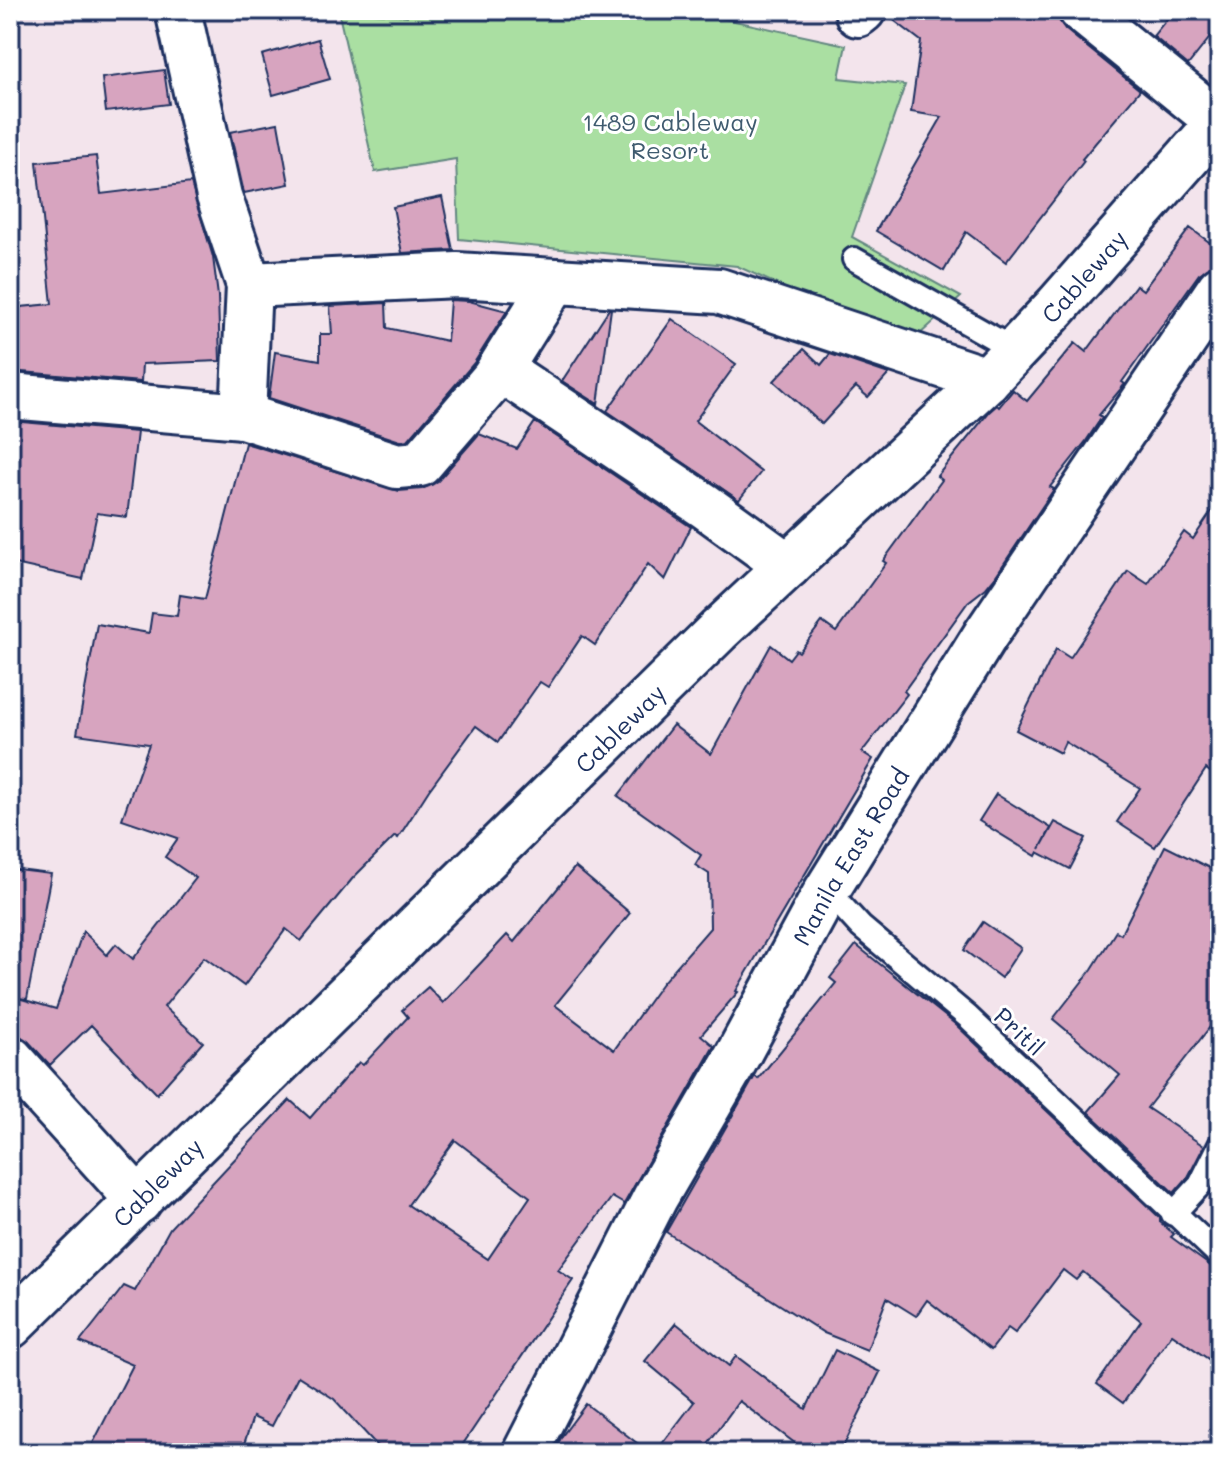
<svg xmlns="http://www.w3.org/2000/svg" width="1230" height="1463" viewBox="0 0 1230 1463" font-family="Mali,sans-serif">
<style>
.green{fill:#aadfa2;stroke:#628780;stroke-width:2}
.building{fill:#d7a4bf;stroke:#1b2f5e;stroke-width:2;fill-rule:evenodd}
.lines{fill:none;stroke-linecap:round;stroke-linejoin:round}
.lane-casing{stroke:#1b2f5e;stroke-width:28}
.street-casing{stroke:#1b2f5e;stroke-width:50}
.secondary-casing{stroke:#1b2f5e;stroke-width:50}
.lane{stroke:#fff;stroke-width:22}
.street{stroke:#fff;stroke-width:44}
.secondary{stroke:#fff;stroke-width:44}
.labels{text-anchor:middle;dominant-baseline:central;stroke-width:6;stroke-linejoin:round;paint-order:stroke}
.park-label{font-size:24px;fill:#3f5b6f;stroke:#fff}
.street-label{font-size:24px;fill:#1b2f5e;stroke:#fff}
</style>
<rect width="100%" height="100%" fill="#f3e4ec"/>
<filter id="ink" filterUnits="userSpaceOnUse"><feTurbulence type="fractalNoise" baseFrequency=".0125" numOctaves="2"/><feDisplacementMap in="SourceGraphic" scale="16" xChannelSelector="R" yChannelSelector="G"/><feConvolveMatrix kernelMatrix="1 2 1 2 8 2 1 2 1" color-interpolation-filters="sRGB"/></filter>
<g filter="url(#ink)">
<!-- green -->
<polygon class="green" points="338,10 407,16 407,10 683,10 846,45 839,78 905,85 852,237 961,297 909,344 737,266 459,239 456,159 375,172"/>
<!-- building -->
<g class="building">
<polygon points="887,10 1048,10 1057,17 1065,29 1140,90 1082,159 1084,161 1006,262 966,232 944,271 876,231 942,117 911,112 921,41 887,15"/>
<polygon points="1174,10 1220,10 1220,25 1188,65 1153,36"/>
<polygon points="318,39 330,79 273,95 262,55"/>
<polygon points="164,70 169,104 106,112 102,78"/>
<polygon points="278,123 289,184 244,193 230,132"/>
<polygon points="96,156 101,194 191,183 213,257 218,296 220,361 142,364 141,382 10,371 10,308 52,304 37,162"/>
<polygon points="442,197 453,250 402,253 393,207"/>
<path d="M1190,228L1220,250V256L1215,264L1199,274L1122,382L1125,384L1099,415L1102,417L1086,441L1050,487L1054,489L995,577L986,588L968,602L904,691L907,694L862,752L873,759L736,991L738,992L701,1035L714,1046L624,1204L612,1197L558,1270L573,1280L457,1453H384L334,1399L298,1376L272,1426L253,1417L241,1453H88L133,1365L80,1342L124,1286L135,1291L170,1228L290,1100L310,1118L359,1062L363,1065L408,1017L402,1010L428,987L443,1003L507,935L514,942L575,867L630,913L555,1005L614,1050L662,983L710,928L709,874L695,865L701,855L618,796L673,725L711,754L771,645L789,659L796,650L799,652L822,622L836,632L886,563L883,561L942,480L937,476L989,412L997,405L999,407L1013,390L1027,401L1075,343L1086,352L1136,285L1143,290ZM455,1140L530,1197L488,1259L408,1205Z"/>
<polygon points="450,300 469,301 507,311 474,363 408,440 400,441 269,398 275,352 320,360 320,334 332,334 330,306 386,303 387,328 447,341"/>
<polygon points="609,309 611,309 598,404 562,381"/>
<polygon points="672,319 736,364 695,421 761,472 739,500 607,411"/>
<polygon points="804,349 821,365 830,354 889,374 868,397 856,387 822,424 774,381"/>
<polygon points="10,421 137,432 127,517 97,513 83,579 10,563"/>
<polygon points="535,422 691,527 665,580 648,564 595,645 582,636 548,687 540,682 498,742 476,726 429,790 398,838 395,836 353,878 301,941 286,929 244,986 204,957 164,1007 203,1042 157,1094 91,1025 50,1065 28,1041 18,1035 10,1034 10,869 51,874 27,999 18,998 56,1009 83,931 107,955 116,944 133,959 196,878 165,857 178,838 122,819 149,744 77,734 97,624 149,633 152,613 177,616 180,595 205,599 245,443 399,491 422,489 438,481 479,434 517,449"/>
<polygon points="1220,499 1220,779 1206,769 1155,847 1117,822 1140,788 1065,742 1060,753 1016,730 1056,649 1070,658 1128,571 1148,584 1184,532 1193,539"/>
<polygon points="996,794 1051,828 1040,849 1055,822 1086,838 1070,869 1038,852 1036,856 979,821"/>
<polygon points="1165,846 1220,873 1220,1014 1147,1108 1204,1146 1188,1177 1174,1193 1088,1112 1120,1075 1053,1019 1092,969 1116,931 1121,934"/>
<polygon points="983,922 1021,948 1001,978 964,950"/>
<polygon points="856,945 955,1024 1160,1218 1160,1222 1174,1234 1171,1237 1220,1273 1220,1367 1172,1334 1123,1403 1097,1384 1141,1321 1083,1272 1076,1280 1063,1270 1015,1333 1008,1328 991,1350 927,1300 916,1316 887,1298 867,1350 824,1333 666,1232 755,1076 758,1079 836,983 830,978"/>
<polygon points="676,1323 729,1366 736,1356 806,1409 835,1350 880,1372 840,1453 808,1453 739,1401 701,1453 655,1453 694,1402 645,1361"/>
<polygon points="586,1404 650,1453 553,1453 562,1436"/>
</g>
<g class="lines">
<defs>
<g id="lane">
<polyline points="854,259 1015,350"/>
<polyline points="827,890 861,927 968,1017 1220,1256"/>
<polyline points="1173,1214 1200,1185 1220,1145"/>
</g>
<g id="street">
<polyline points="178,10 219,196 249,285 243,416"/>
<polyline points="1081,10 1219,122"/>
<polyline points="858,14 863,10"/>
<polyline points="249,285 457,275 719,291 987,380"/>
<polyline points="500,369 705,506 788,566"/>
<polyline points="10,396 243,416 397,466 420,464 494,378 555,281"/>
<polyline points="10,1058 139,1201"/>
</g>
<g id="secondary">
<path id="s1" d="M10,1326L718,631L987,380L1057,306L1220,121"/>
<path id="s2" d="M525,1453L655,1198L733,1064L827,890L986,634L1220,288"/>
</g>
</defs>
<!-- lane casing -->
<use href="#lane" class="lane-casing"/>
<!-- street casing -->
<use href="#street" class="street-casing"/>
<!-- secondary casing -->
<use href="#secondary" class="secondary-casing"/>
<!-- lane -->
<use href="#lane" class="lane"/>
<!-- street -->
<use href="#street" class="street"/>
<!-- secondary -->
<use href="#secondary" class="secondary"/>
</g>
</g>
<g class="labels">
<!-- park labels -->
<g class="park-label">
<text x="670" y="121">1489 Cableway<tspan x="670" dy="28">Resort</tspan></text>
</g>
<!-- street labels -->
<g class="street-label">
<text stroke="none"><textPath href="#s1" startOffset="1502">Cableway</textPath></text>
<text stroke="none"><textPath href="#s1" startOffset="854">Cableway</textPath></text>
<text stroke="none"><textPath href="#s2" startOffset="680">Manila East Road</textPath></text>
<text transform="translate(1020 1031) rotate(43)">Pritil</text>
<text stroke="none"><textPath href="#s1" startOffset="206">Cableway</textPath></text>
</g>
</g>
<!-- margin -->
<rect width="1230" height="1463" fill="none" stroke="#fff" stroke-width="40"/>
<rect x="20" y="20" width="1190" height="1423" fill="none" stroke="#1b2f5e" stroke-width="3" filter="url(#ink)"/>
</svg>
